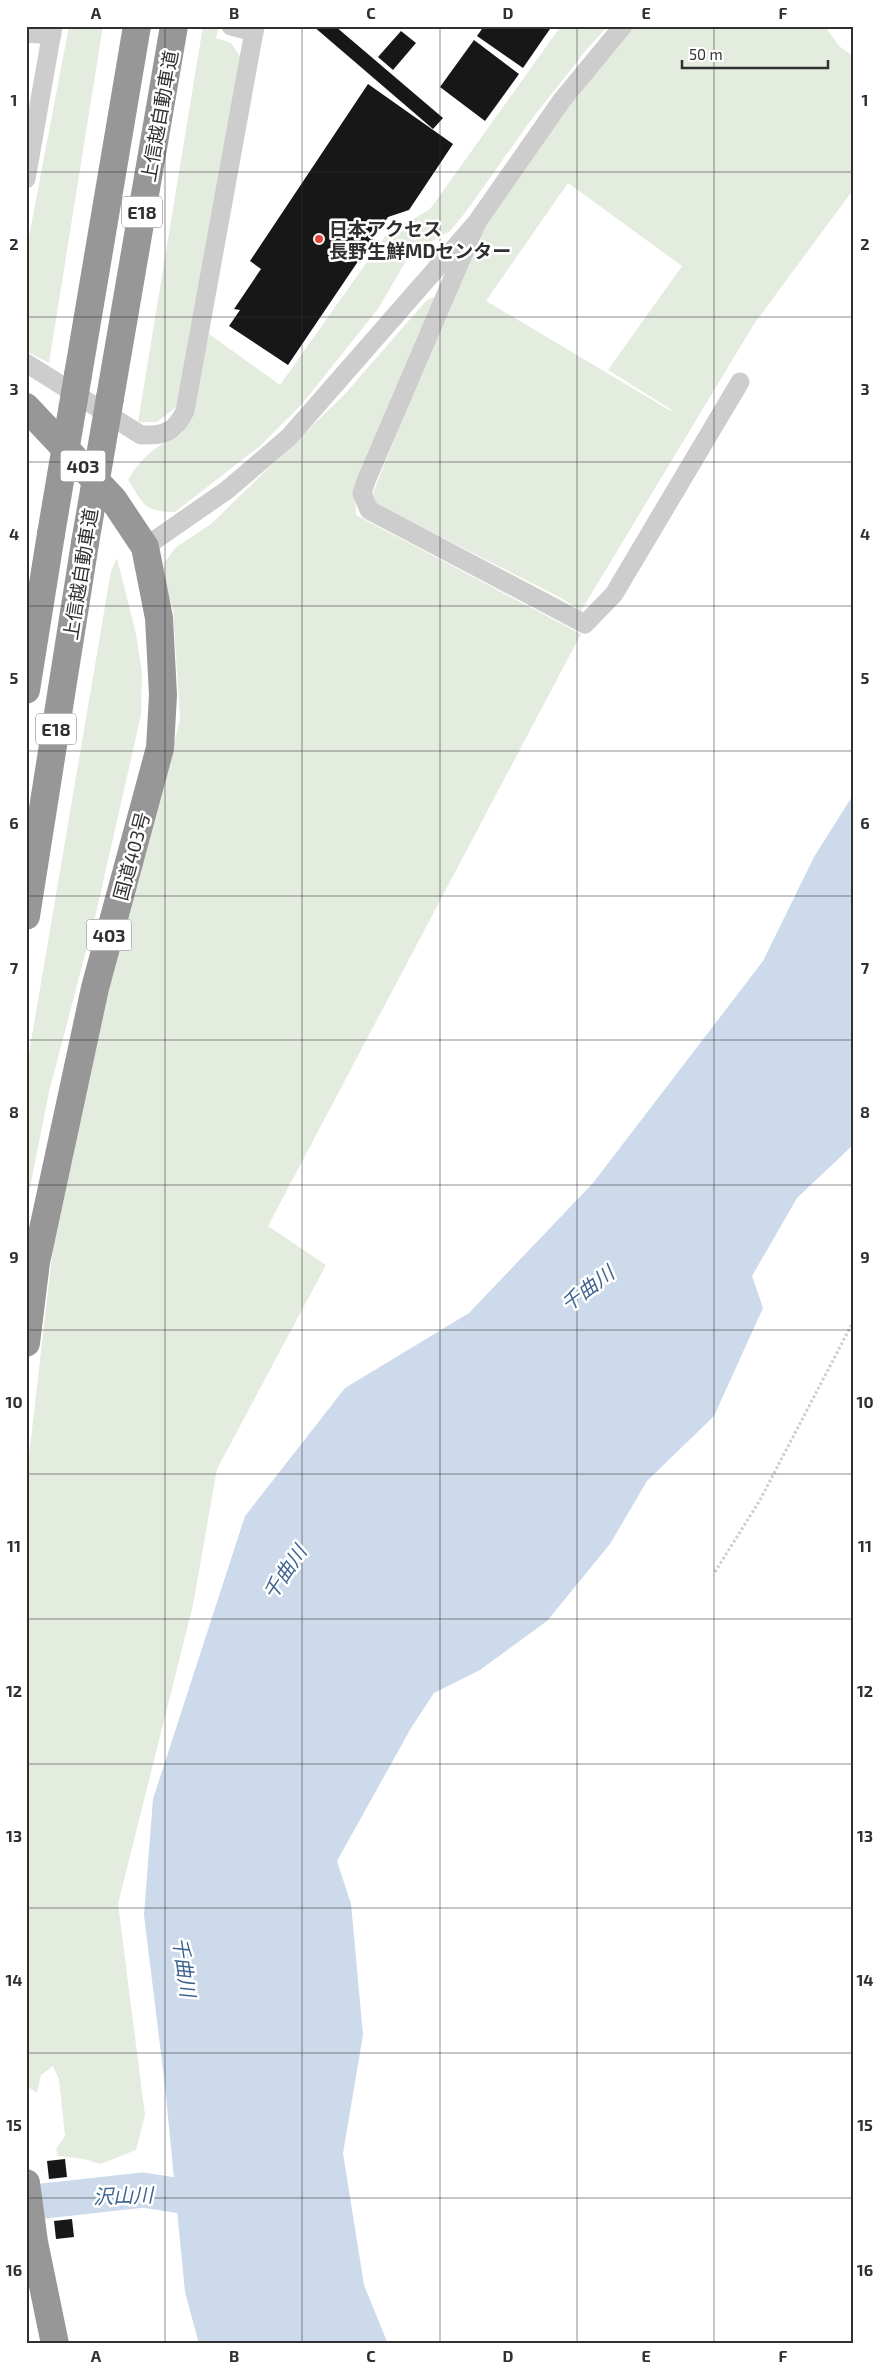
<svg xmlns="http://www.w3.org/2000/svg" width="879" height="2370" viewBox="0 0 879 2370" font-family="'Exo 2','Noto Sans JP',sans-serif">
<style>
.green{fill:#e4ecdf;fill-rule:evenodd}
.water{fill:#ccdaeb}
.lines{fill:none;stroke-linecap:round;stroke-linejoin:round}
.river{stroke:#ccdaeb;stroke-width:35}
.building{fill:#171717}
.path{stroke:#cdcdcd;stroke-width:3;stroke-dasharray:2.5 2.5;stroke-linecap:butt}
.minor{stroke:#cdcdcd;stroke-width:19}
.highway{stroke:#979797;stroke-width:28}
.highway-bridge{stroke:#979797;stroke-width:28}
.grid{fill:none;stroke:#303030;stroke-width:1;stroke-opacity:0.55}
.poi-dot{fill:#df483a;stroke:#fff;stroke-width:2}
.labels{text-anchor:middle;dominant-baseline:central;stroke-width:5;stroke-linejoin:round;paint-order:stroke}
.shield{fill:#fff;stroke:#6e6e6e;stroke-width:1}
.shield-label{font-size:18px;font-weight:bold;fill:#303030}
.street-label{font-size:19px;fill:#303030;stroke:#fff}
.poi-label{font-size:19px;font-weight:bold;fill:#303030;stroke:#fff;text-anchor:start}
.water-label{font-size:20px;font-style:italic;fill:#406490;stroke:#fff}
.neatline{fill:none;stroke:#303030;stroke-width:2}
.grid-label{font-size:16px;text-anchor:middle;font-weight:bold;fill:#303030}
</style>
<rect width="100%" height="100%" fill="#fff"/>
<!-- green -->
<g class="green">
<polygon points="69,26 103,26 49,363 26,351 26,252"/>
<polygon points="203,26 219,26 216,38 231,43 241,58 212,235 176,407 157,422 138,422"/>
<path d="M561,26H608L587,49L531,120L465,213L450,231L410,254L378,309L302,404L260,446L175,512C143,512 144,504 128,480C136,465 148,453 162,444C168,440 178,438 182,433C191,422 201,391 198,378L209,334L280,385L386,235L430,209Z"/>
<path d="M634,26H825L839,46L853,56V190L754,324L581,611L561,598L392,512L375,503L373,493L476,234L560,117L609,55ZM568,183L682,266L608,370L672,410L671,411L486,301Z"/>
<polygon points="433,297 438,301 355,488 356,515 581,634 268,1226 326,1265 217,1469 193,1605 118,1904 145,2115 136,2150 100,2164 84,2159 58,2156 56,2149 65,2136 59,2079 53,2066 41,2075 37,2093 28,2087 28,1464 55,1230 98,1031 180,720 173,609 163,580 165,562 175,548 211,524 344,395 426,301"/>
<polygon points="117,558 136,634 142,673 141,715 97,909 49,1092 26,1208 26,1071 111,571"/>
</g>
<!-- water -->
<polygon class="water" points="853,795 853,1145 797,1198 752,1276 763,1308 714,1416 647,1481 610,1544 547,1621 480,1670 434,1693 411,1728 337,1861 351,1904 363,2035 343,2153 364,2285 388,2344 199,2344 185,2292 165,2086 144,1915 153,1799 245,1516 345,1388 469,1313 593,1183 763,961 814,857"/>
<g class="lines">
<!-- river -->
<polyline class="river" points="26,2203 143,2190 219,2202"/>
</g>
<!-- building -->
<g class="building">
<polygon points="313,26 335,26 443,118 433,129"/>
<polygon points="484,26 552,26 523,68 477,36"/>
<polygon points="401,31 416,43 393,70 378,57"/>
<polygon points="474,40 519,74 485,121 440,87"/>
<polygon points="368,84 453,144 409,210 388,217 288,365 229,326 240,310 234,309 261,269 250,261"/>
<polygon points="65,2159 67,2177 49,2179 47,2161"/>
<polygon points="72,2219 74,2237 56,2239 54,2221"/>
</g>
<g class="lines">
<!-- path -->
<polyline class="path" points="715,1572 760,1500 853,1322"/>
<!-- minor -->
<g class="minor">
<polyline points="231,26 254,32"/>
<polyline points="26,33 52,35"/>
<polyline points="26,179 53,26"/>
<polyline points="477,222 366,481 362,493 369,510 585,624 614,594 740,382"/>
<path d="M26,363L141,435C164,436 175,432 185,411L255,26"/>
<polyline points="145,547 227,490 289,437 477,222 562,100 623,26"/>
</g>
<!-- highway -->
<g class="highway">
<polyline points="78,375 137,26"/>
<polyline points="110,398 174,26"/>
<polyline points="26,407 113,499 145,547 159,618 163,695 160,748 95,988 36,1262 26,1343"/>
<polyline points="26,690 51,534"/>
<polyline points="26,916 85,543"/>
<polyline points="26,2183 34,2242 55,2344"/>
</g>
<!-- highway-bridge -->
<g class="highway-bridge">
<polyline points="51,534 78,375"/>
<polyline points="85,543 110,398"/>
</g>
</g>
<!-- grid -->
<path class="grid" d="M165,26V2344M302,26V2344M440,26V2344M577,26V2344M714,26V2344M26,172H853M26,317H853M26,462H853M26,606H853M26,751H853M26,896H853M26,1040H853M26,1185H853M26,1330H853M26,1474H853M26,1619H853M26,1764H853M26,1908H853M26,2053H853M26,2198H853"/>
<!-- markers -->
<circle class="poi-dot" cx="319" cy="239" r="5"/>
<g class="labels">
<!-- shield labels -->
<g class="shield">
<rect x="122" y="196.5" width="40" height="31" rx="4"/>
<rect x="60.5" y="450.5" width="45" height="31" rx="4"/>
<rect x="36" y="713.5" width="40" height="31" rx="4"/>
<rect x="86.5" y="919.5" width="45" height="31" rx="4"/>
</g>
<g class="shield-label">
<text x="142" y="212">E18</text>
<text x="83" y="466">403</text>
<text x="56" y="729">E18</text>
<text x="109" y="935">403</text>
</g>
<!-- street labels -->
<g class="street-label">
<text transform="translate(159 116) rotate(-80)">上信越自動車道</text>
<text transform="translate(80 574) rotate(-81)">上信越自動車道</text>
<text transform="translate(131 856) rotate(-75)">国道403号</text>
</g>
<!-- poi labels -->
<g class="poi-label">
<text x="329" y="228">日本アクセス<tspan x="329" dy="22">長野生鮮MDセンター</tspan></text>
</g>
<!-- water labels -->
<g class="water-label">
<text transform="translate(587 1288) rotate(-37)">千曲川</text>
<text transform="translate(284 1572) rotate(-56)">千曲川</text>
<text transform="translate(185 1967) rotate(82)">千曲川</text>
<text transform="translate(123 2195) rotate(-2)">沢山川</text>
</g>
</g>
<!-- border -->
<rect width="879" height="2370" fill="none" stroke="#ffffff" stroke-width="55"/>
<!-- scale -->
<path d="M682 60v8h146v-8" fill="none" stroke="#303030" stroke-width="2.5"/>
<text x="689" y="60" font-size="15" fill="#303030" stroke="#ffffff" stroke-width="4" paint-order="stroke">50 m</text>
<rect x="28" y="28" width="824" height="2314" class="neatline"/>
<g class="grid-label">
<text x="96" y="19">A</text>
<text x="234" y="19">B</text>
<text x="371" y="19">C</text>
<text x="508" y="19">D</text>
<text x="646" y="19">E</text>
<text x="783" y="19">F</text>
<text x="14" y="106">1</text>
<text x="865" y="106">1</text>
<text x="14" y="250">2</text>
<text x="865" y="250">2</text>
<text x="14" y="395">3</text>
<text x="865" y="395">3</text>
<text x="14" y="540">4</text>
<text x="865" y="540">4</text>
<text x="14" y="684">5</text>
<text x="865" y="684">5</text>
<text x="14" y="829">6</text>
<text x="865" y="829">6</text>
<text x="14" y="974">7</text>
<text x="865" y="974">7</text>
<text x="14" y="1118">8</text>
<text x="865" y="1118">8</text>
<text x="14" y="1263">9</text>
<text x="865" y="1263">9</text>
<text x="14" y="1408">10</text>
<text x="865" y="1408">10</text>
<text x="14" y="1552">11</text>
<text x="865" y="1552">11</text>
<text x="14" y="1697">12</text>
<text x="865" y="1697">12</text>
<text x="14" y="1842">13</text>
<text x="865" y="1842">13</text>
<text x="14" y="1986">14</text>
<text x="865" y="1986">14</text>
<text x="14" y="2131">15</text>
<text x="865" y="2131">15</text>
<text x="14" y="2276">16</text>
<text x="865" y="2276">16</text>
<text x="96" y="2362">A</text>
<text x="234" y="2362">B</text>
<text x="371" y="2362">C</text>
<text x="508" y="2362">D</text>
<text x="646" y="2362">E</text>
<text x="783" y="2362">F</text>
</g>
</svg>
